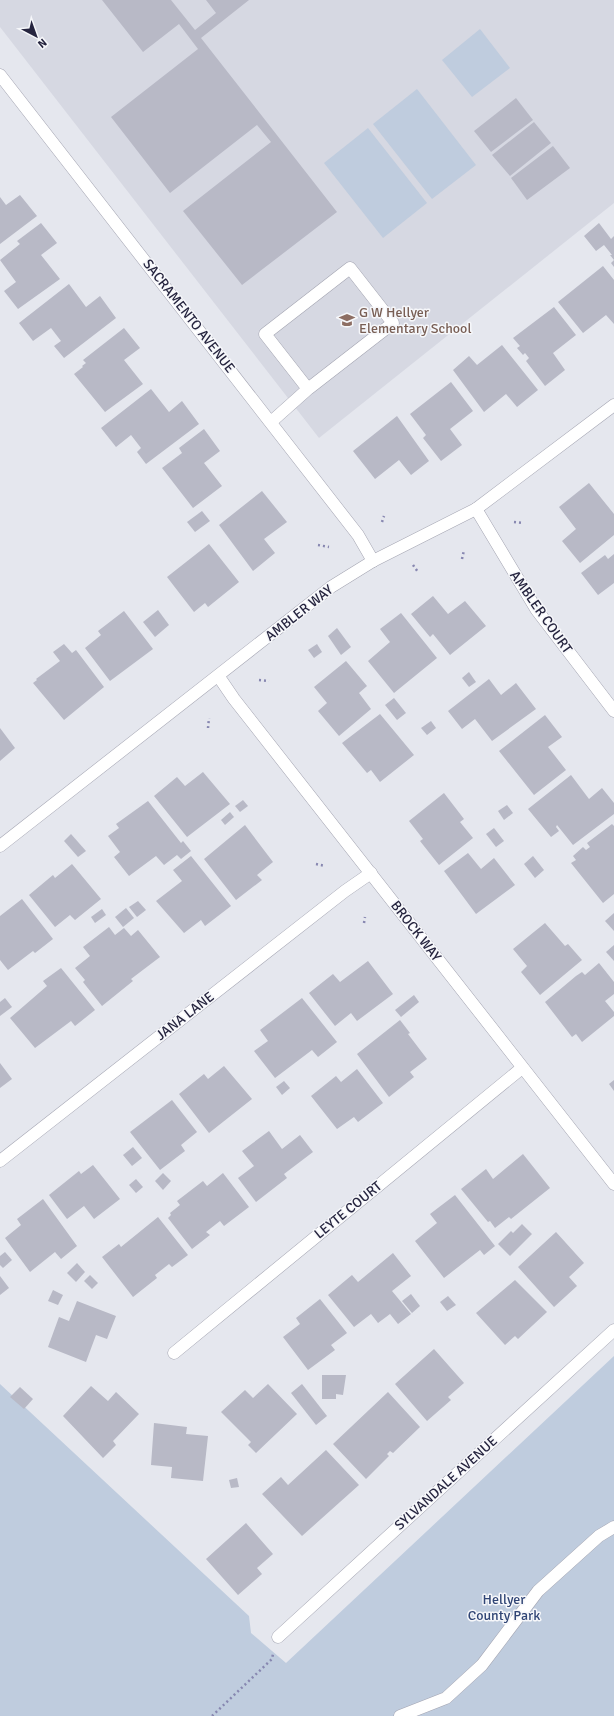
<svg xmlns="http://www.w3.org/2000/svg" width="614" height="1716" viewBox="0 0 614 1716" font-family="Signika,sans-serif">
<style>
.built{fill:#d6d8e2}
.green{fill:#bfccde}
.building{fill:#b8b9c6}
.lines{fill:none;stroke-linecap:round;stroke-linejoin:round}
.minor-casing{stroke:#a4a5b2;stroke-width:13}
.path{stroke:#8787b0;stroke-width:2.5;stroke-dasharray:2 3;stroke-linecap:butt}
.minor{stroke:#fff;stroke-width:12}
.labels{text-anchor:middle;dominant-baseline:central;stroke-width:3;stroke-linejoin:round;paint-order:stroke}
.education-label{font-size:14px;fill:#785e54;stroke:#f6f7fa;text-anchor:start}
.street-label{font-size:14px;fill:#26253f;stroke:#f6f7fa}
.park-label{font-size:14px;fill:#304575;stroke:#f6f7fa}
</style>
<rect width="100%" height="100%" fill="#e5e7ee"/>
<!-- built -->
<polygon class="built" points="0,0 614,0 614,203 319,438 0,27"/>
<!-- green -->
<g class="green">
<polygon points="480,29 510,68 472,97 442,60"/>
<polygon points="417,89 476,165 432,199 373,124"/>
<polygon points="368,128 427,203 383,238 324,163"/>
<polygon points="614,1356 614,1716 0,1716 0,1384 249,1616 251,1633 286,1663"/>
</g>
<!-- building -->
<g class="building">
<polygon points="102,0 171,0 195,30 216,13 206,0 249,0 201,38 337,212 242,285 183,211 271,142 257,125 170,193 111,117 198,49 179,24 143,52"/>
<polygon points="516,98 533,120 491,152 474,131"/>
<polygon points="534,122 551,143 510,176 492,155"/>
<polygon points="553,146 570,168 527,200 511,178"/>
<polygon points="20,195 37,216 0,244 0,197 6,205"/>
<polygon points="41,223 57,243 41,255 60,279 18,309 4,291 16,282 0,260 20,244 17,241"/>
<polygon points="599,223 611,239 614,236 614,267 611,263 614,260 610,255 612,255 604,245 596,251 584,236"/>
<polygon points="603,266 614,280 614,324 606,315 583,333 558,302"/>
<polygon points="69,284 86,307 100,296 116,318 64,358 54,346 61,341 51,328 33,341 19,323"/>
<polygon points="554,307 576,335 553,353 565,370 545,386 526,361 529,358 525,353 523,355 517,348 520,346 513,338"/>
<polygon points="124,328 140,348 124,360 143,384 105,412 74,374 83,367 82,366 86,363 83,360"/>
<polygon points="502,345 538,390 517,407 506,394 484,412 453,370 469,356 477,365"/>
<polygon points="451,382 473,411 450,429 462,445 441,461 423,438 426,435 410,414"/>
<polygon points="151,389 169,412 182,401 199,424 146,464 137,452 141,448 131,435 116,447 101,428"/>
<polygon points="397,416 429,461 411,475 399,460 375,479 353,451"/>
<polygon points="204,429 220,451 204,463 222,486 193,508 162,468 182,453 179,448"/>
<polygon points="589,483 614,514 614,535 580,563 562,541 576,529 559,507"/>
<polygon points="262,491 287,522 264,539 275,553 253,571 219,525"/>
<polygon points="202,511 210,521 195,532 187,522"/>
<polygon points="209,544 239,582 208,607 205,603 194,612 167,577"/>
<polygon points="614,554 614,583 598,595 581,573 605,555 608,559"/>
<polygon points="433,596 448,614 465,601 486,626 450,655 433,634 430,637 411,614"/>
<polygon points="158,610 169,625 155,637 143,622"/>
<polygon points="124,611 153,649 110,681 85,648 101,635 98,631"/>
<polygon points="401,613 437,658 394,693 368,661 390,642 380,629"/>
<polygon points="337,628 351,647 341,655 328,636"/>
<polygon points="64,644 72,653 76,650 104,687 64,720 33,683 37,680 36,679 60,661 53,652"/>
<polygon points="317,644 322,652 314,658 308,650"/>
<polygon points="346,661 367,686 359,693 371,709 339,736 318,711 327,703 314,687"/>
<polygon points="469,672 476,682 469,687 462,678"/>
<polygon points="489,679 501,695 516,683 536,709 492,741 475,719 462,729 448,711"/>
<polygon points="394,698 406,713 397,720 385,705"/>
<polygon points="380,714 414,755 380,782 371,770 367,773 342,743"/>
<polygon points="545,715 562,737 548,747 566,770 534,795 499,751"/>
<polygon points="431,721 436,728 427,735 421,728"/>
<polygon points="0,728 15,748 0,761"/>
<polygon points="203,772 230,804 187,837 154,796 177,777 185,786"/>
<polygon points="571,775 589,799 602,788 614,803 614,814 573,845 557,825 556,827 559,831 551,837 528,809"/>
<polygon points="444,793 464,819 460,822 473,838 439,865 420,841 423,839 409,821"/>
<polygon points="243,800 248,806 240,812 235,806"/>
<polygon points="148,801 181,843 183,841 191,851 181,859 177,855 164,865 156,856 129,876 114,857 120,852 108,836 119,828 116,824"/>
<polygon points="507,805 513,813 504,820 498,811"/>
<polygon points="230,812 234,817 225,825 221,820"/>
<polygon points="612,824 614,826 614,894 603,903 571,863 576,860 573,856 583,847 586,850 590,847 587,843"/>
<polygon points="245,825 273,862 257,875 262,880 236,900 204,859"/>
<polygon points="494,828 504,841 496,847 486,834"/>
<polygon points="71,834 86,851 78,857 64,841"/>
<polygon points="468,853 481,869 494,858 515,885 476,914 444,871"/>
<polygon points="191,856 231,906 205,926 201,920 184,933 156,901 182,881 173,870"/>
<polygon points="533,856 544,870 535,878 524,864"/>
<polygon points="72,864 101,899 75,920 70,915 55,927 29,895 53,875 55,878"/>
<polygon points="22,899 53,939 35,953 33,951 8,970 0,960 0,916"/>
<polygon points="138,901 146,910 137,917 129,907"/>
<polygon points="126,908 134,918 123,927 115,917"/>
<polygon points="102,909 106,915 95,923 91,917"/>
<polygon points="614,913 614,931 605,921"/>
<polygon points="545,923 565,946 568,944 582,960 540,995 521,972 527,966 513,949"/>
<polygon points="109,927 115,935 124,928 131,936 138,930 160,957 131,979 133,981 102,1006 83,982 85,980 75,968 90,956 83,947"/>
<polygon points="614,945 614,961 606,952"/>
<polygon points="368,961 393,994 357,1021 351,1013 335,1026 309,993 333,974 340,982"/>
<polygon points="599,963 614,982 614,994 605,1001 614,1012 614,1016 582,1042 576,1034 572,1037 545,1002 576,976 582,972 585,975"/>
<polygon points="61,968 95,1010 75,1026 71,1021 35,1048 10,1018 47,986 43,981"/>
<polygon points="414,995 419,1002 401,1017 395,1010"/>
<polygon points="5,998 12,1007 0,1016 0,1002"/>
<polygon points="302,998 337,1042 318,1057 312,1050 275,1078 254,1051 268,1041 260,1030"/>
<polygon points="400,1020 410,1033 408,1034 427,1059 410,1072 414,1077 389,1097 357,1054"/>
<polygon points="0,1063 12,1079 0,1088"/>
<polygon points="224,1066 252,1099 209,1133 179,1094 204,1074 208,1079"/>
<polygon points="357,1069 383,1103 358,1122 354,1117 337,1129 311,1096 336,1076 341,1082"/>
<polygon points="614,1080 614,1091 609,1084"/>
<polygon points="284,1081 290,1088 282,1095 276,1087"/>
<polygon points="172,1100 197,1132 181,1145 185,1151 160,1170 130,1132"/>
<polygon points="269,1131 282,1149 300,1135 313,1152 284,1174 287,1178 256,1202 238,1178 254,1166 242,1151"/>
<polygon points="133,1147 142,1158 132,1166 123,1155"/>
<polygon points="523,1154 550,1188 511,1219 509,1217 495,1228 490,1221 488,1222 461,1189 486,1169 493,1179"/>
<polygon points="93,1165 120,1199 94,1219 84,1206 67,1219 49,1195 79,1171 81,1174"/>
<polygon points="163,1173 171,1181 163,1190 155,1181"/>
<polygon points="223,1173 249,1207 224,1226 220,1221 206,1232 210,1235 192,1249 168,1218 171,1215 170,1213 180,1205 177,1201 203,1181 207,1186"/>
<polygon points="136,1179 143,1187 136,1193 129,1185"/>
<polygon points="455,1195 495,1246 484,1255 480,1250 444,1278 415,1241 437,1223 430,1214"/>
<polygon points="43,1199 77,1246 61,1259 55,1252 30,1272 5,1238 21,1225 17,1219"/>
<polygon points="158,1217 188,1255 172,1267 169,1264 155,1275 157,1278 133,1297 102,1257 119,1244 121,1247"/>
<polygon points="522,1224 532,1234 510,1256 498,1244 511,1231 513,1233"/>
<polygon points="556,1232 584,1263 569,1277 577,1286 554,1307 518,1267"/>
<polygon points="5,1252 12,1260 3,1268 0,1265 0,1256"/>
<polygon points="393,1253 411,1276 392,1291 411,1314 398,1324 390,1314 378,1323 371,1314 354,1327 328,1295 352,1275 358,1282"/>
<polygon points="77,1263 85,1272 76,1282 67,1273"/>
<polygon points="90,1275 98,1283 92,1289 84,1281"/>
<polygon points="0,1276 9,1288 0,1295"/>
<polygon points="515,1280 547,1312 518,1339 515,1336 505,1345 476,1313"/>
<polygon points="53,1290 63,1295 58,1305 48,1301"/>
<polygon points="411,1294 420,1306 412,1313 402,1301"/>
<polygon points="448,1296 456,1305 447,1311 440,1302"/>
<polygon points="320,1299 347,1333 331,1345 335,1350 308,1370 283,1337 300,1324 296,1318"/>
<polygon points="77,1301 116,1316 107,1339 96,1335 86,1362 48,1347 59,1317 69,1321"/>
<polygon points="434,1349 464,1383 448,1397 451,1400 427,1421 395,1384"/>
<polygon points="322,1375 346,1375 343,1395 336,1394 336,1399 322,1399"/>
<polygon points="268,1384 297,1414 256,1453 248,1445 251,1442 221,1412 245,1390 253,1398"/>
<polygon points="302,1384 327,1416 316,1425 291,1393"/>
<polygon points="91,1386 108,1401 116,1392 139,1414 113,1441 116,1445 103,1458 63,1416"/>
<polygon points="20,1387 33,1399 24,1409 10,1397"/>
<polygon points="388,1392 420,1427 393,1453 390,1451 387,1454 389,1456 366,1479 333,1444"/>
<polygon points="154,1423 187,1427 186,1434 208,1436 203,1481 171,1478 172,1467 151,1465"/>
<polygon points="326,1450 359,1485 302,1536 262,1494 281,1477 288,1485"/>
<polygon points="237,1478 239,1487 231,1488 229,1480"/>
<polygon points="246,1523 273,1554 257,1568 262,1574 238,1595 206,1559"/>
</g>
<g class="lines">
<defs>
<g id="minor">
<polyline points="0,75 358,535 373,561"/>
<polyline points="271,422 308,389 393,323 350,268 265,334 308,389"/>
<polyline points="476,509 536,609 614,711"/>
<polyline points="219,677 234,699 614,1184"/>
<polyline points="0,846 331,587 373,561 476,509 614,405"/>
<polyline points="0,1161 345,891 371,873"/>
<polyline points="174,1353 522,1068"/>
<polyline points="278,1637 614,1330"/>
<polyline points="400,1716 446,1698 482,1665 538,1591 599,1536 614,1527"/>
</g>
</defs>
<!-- minor casing -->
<use href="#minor" class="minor-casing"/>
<!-- path -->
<g class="path">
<polyline points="382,522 384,516"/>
<polyline points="514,522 523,523"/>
<polyline points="318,545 329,547"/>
<polyline points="462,559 464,550"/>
<polyline points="413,565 418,572"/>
<polyline points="259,680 269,681"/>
<polyline points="208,728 209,718"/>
<polyline points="316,864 325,866"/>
<polyline points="364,923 365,917"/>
<polyline points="212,1716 272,1659 273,1654"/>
</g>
<!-- minor -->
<use href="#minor" class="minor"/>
</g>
<!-- icons -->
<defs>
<symbol id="school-bare" viewBox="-9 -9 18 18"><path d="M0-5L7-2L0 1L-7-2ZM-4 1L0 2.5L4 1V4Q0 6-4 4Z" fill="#8d6e63" stroke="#f6f7fa" stroke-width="2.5" paint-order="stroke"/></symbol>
</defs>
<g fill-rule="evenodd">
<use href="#school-bare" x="336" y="309" width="22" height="22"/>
</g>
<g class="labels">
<!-- education labels -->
<g class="education-label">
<text x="359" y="312">G W Hellyer<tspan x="359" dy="16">Elementary School</tspan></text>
</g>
<!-- street labels -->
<g class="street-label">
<text transform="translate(189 316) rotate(52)">SACRAMENTO AVENUE</text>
<text transform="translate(541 612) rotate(55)">AMBLER COURT</text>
<text transform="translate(299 613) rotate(-38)">AMBLER WAY</text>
<text transform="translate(416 931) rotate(52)">BROCK WAY</text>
<text transform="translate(185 1016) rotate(-38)">JANA LANE</text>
<text transform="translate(348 1210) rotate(-39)">LEYTE COURT</text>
<text transform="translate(446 1483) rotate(-42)">SYLVANDALE AVENUE</text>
</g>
<!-- park labels -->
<g class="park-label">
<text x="504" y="1599">Hellyer<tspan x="504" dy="16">County Park</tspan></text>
</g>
</g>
<!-- north arrow -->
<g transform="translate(36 36) rotate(139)" stroke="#f6f7fa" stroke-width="3" paint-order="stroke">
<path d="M0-3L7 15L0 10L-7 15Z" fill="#26253f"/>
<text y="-6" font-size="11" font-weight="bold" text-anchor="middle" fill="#26253f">N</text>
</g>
</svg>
